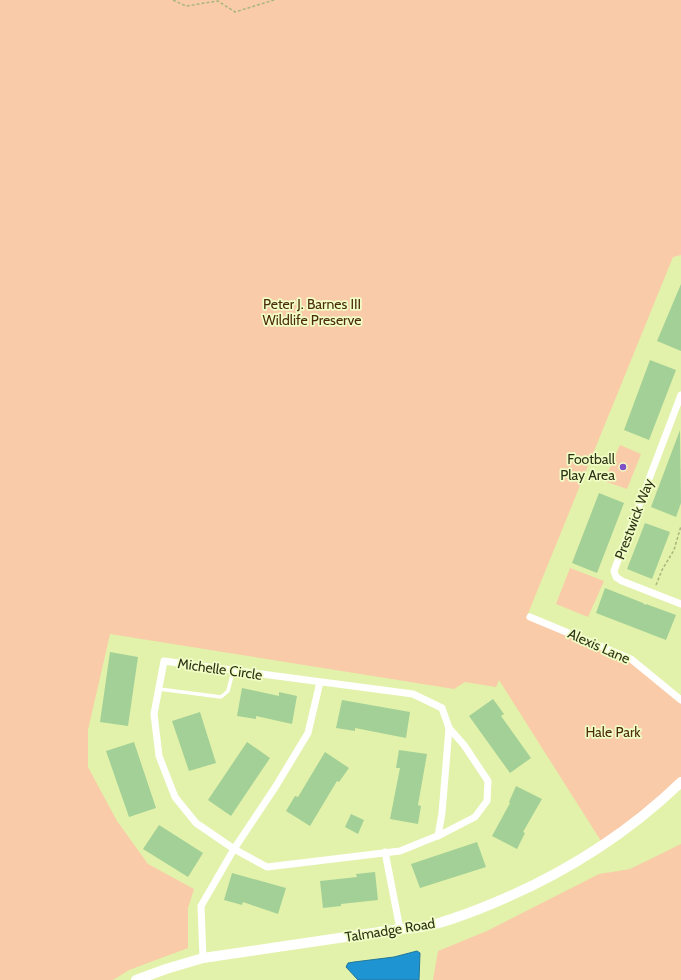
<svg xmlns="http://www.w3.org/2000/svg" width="681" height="980" viewBox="0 0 681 980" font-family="Cabin,sans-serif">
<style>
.green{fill:#f9cba8}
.water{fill:#1e94d2;stroke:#22779a}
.building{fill:#a3d096}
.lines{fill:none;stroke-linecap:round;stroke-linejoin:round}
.path{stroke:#a9b67c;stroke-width:1.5;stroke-dasharray:3 2;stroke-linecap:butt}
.lane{stroke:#fff;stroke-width:3.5}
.street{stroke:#fff;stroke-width:7}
.secondary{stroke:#fff;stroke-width:10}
.poi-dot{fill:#8050c8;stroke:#f0fec5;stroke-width:1.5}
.labels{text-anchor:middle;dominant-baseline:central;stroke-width:3.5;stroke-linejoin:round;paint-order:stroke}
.park-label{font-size:14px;fill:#4c2a0c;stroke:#f0fec5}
.poi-label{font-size:14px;fill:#2d3216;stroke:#f0fec5;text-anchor:end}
.street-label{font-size:14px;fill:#2d3216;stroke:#f0fec5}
</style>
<rect width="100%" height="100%" fill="#e2f2ab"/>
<!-- green -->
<g class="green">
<polygon points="0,0 681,0 681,255 673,257 527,616 619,653 681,700 681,778 640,814 601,841 499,680 496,687 465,682 454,689 110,634 88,730 88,767 117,821 148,864 194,889 188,908 188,948 129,970 113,980 0,980"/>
<polygon points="620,445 641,454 627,489 604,481"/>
<polygon points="570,568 604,581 588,617 556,604"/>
<polygon points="681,844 681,980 433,980 438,951 487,931 599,874 630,869"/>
</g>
<!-- water -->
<polygon class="water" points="417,951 420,953 419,980 358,980 346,967 348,963 354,962 394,957"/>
<!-- building -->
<g class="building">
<polygon points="681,284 681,351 657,341"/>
<polygon points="650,360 676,370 649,440 624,430"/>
<polygon points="680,430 681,503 676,517 651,507"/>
<polygon points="599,493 624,503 597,573 572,563"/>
<polygon points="645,523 670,532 652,579 627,569"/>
<polygon points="605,588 643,603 645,605 646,604 676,615 666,640 596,613"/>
<polygon points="110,652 138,657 128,726 100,722"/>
<polygon points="242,688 279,696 279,692 297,696 292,724 256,716 256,719 237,716"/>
<polygon points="493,699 504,714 501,716 531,758 510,773 469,716"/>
<polygon points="342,700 410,712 406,738 355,728 355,731 336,728"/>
<polygon points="200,712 216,763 189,771 172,721"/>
<polygon points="134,742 156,808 129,817 106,751"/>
<polygon points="247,742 270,758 231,816 208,800"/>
<polygon points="399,750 427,754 418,805 421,806 418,824 390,819 400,768 396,768"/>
<polygon points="325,752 349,768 339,782 337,781 310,826 286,811 295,796 298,797"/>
<polygon points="516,786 542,799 523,832 525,833 517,849 492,836 510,803 509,802"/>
<polygon points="351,814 364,820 358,834 345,827"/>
<polygon points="159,825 203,853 188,877 143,849"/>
<polygon points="477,842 486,867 420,888 411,864"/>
<polygon points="375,872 378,900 341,904 341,906 323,908 320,881 357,877 356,874"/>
<polygon points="232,873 286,888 278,914 243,902 242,905 224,900"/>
</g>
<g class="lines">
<!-- path -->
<g class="path">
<polyline points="173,0 186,6 218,1 235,12 274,0"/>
<polyline points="656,585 662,570 674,550 681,526"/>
</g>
<!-- lane -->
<polyline class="lane" points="159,689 221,697 228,691 233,671"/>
<!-- street -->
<g class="street">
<polyline points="681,395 614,571 616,577 622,581 681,604"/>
<polyline points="530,617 631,659 681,700"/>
<polygon points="164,661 413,694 442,708 449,728 464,745 488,781 487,801 475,817 442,834 400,851 267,867 234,849 196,823 175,797 159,756 154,714"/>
<polyline points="438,836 442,813 449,728"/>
<polyline points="385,852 400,929"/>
<polyline points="203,958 201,906 234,849 276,786 308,733 320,682"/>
</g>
<!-- secondary -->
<path class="secondary" d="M136,980L166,969L203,958L400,929C427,929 453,919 479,909C553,880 623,838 681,782"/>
</g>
<!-- markers -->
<circle class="poi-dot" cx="623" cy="467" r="4"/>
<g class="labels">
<!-- park labels -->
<g class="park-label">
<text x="312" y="304">Peter J. Barnes III<tspan x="312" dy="16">Wildlife Preserve</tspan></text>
<text x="613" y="732">Hale Park</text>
</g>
<!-- poi labels -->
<g class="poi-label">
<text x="615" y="459">Football<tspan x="615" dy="16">Play Area</tspan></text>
</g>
<!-- street labels -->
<g class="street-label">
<text transform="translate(634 519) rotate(-69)">Prestwick Way</text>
<text transform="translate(599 646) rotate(24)">Alexis Lane</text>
<text transform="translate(220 669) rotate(8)">Michelle Circle</text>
<text transform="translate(390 930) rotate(-9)">Talmadge Road</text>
</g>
</g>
</svg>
